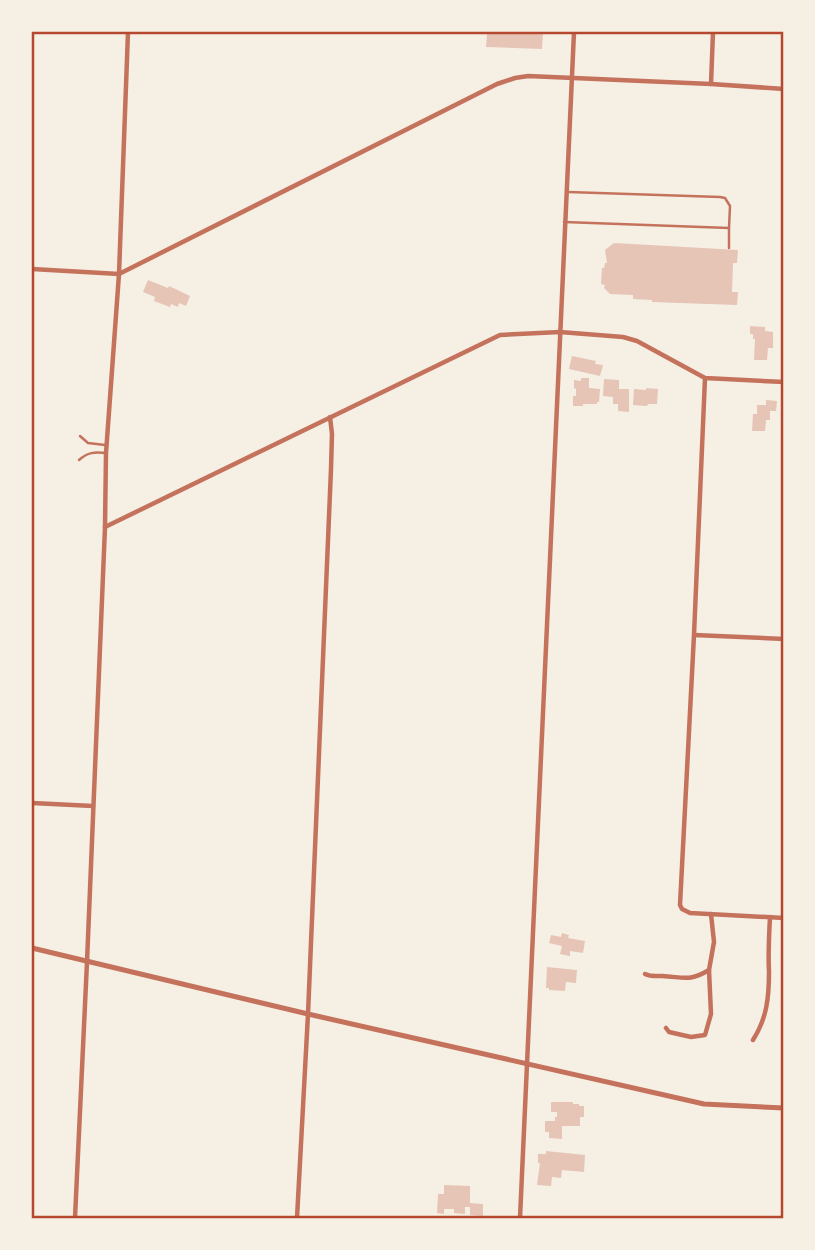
<svg xmlns="http://www.w3.org/2000/svg" width="815" height="1250" viewBox="0 0 815 1250" font-family="'Noto Sans',sans-serif">
<style>
.building{fill:#e6c5b7}
.lines{fill:none;stroke-linecap:round;stroke-linejoin:round}
.service{stroke:#c5725c;stroke-width:2.5}
.minor{stroke:#c5725c;stroke-width:4.5}
.tertiary{stroke:#c5725c;stroke-width:5}
.neatline{fill:none;stroke:#b5482f;stroke-width:2.5}
</style>
<rect width="100%" height="100%" fill="#f6efe4"/>
<!-- building -->
<g class="building">
<polygon points="503,32 543,32 542,49 486,47 487,34 503,34"/>
<polygon points="614,243 738,250 737,263 733,263 732,292 738,292 737,305 652,302 652,300 633,299 633,295 610,294 604,288 605,285 601,284 602,268 604,268 605,263 607,263 605,250"/>
<polygon points="148,280 168,288 169,286 190,296 186,306 179,303 178,307 171,304 170,307 154,301 155,297 143,292"/>
<polygon points="750,326 765,327 765,331 773,332 773,348 768,348 767,360 754,360 755,339 753,339 753,334 750,334"/>
<polygon points="572,356 596,361 595,364 603,365 600,376 569,369"/>
<polygon points="581,378 589,378 589,388 600,389 599,402 597,402 597,404 583,404 583,406 573,406 573,396 576,396 576,389 574,388 574,380 581,381"/>
<polygon points="604,379 619,380 619,389 629,389 629,412 618,411 618,404 613,404 613,397 603,396"/>
<polygon points="646,388 658,389 657,404 648,404 647,406 633,405 634,389 646,390"/>
<polygon points="766,400 777,401 776,411 770,411 770,420 766,420 765,431 752,431 753,414 757,414 757,405 766,405"/>
<polygon points="562,933 569,935 568,938 585,941 583,953 570,951 570,956 560,954 562,946 549,943 551,935 561,937"/>
<polygon points="547,967 577,970 576,983 566,982 565,991 549,990 549,988 546,988"/>
<polygon points="551,1102 573,1102 573,1104 579,1104 579,1106 584,1106 584,1117 580,1117 580,1126 562,1126 562,1139 549,1138 549,1132 545,1132 545,1121 555,1121 555,1117 557,1117 557,1112 551,1112"/>
<polygon points="546,1151 585,1155 584,1172 562,1170 561,1178 552,1177 551,1186 537,1185 540,1163 538,1163 538,1154 546,1154"/>
<polygon points="444,1185 470,1186 470,1203 483,1204 483,1216 470,1215 470,1207 465,1207 465,1214 454,1213 454,1209 444,1209 444,1214 437,1213 438,1194 444,1194"/>
</g>
<g class="lines">
<!-- service -->
<g class="service">
<polyline points="564,222 729,228 730,206 725,198 720,197 568,192"/>
<polyline points="729,248 729,228"/>
<polyline points="80,436 88,443 105,445"/>
<path d="M79,460C88,452 94,452 106,453"/>
</g>
<!-- minor -->
<g class="minor">
<polyline points="711,84 713,32"/>
<polyline points="32,269 119,274 497,84 515,78 528,76 711,84 784,89"/>
<polyline points="705,378 694,635 680,905 682,909 690,913 784,918"/>
<polyline points="105,527 500,335 560,332 623,337 637,341 705,378 784,382"/>
<polyline points="694,635 784,639"/>
<polyline points="32,803 93,806"/>
<path d="M645,974C651,977 655,976 662,976C684,977 689,982 709,970L714,942L711,914"/>
<polyline points="666,1028 669,1032 691,1037 705,1035 711,1014 709,970"/>
<path d="M753,1040C767,1018 769,997 769,972C768,954 769,935 770,917"/>
<polyline points="75,1218 87,962 105,527 106,453 119,274 128,32"/>
<polyline points="297,1218 308,1014 331,469 332,434 330,417"/>
<polyline points="520,1218 574,32"/>
</g>
<!-- tertiary -->
<polyline class="tertiary" points="32,948 308,1014 704,1104 784,1108"/>
</g>
<!-- border -->
<rect width="815" height="1250" fill="none" stroke="#f6efe4" stroke-width="66"/>
<rect x="33" y="33" width="749" height="1184" class="neatline"/>
</svg>
